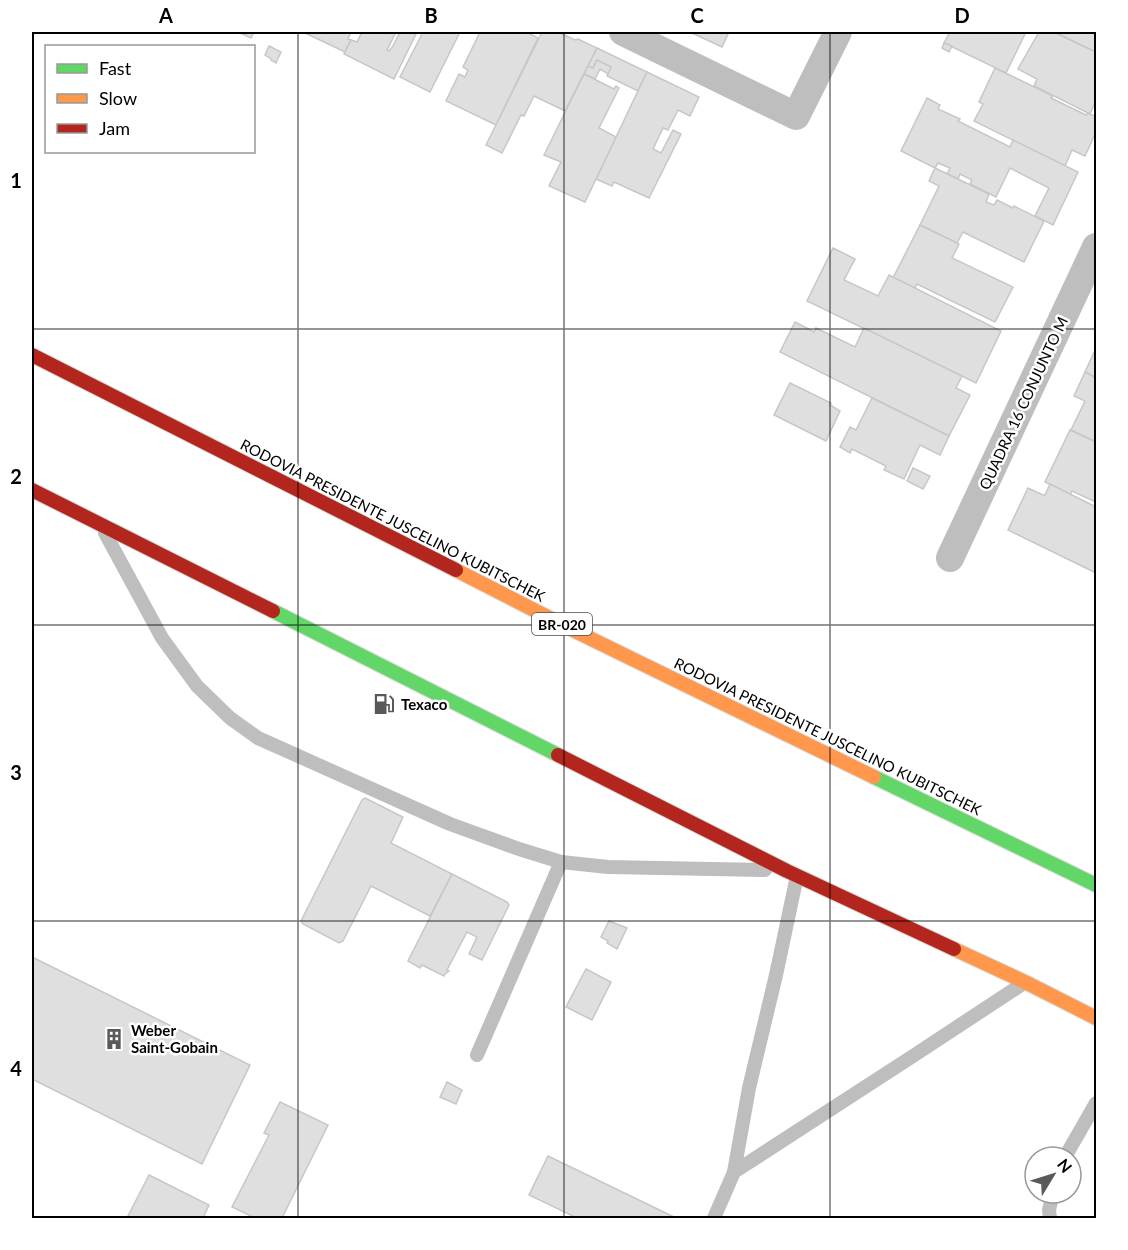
<svg xmlns="http://www.w3.org/2000/svg" width="1128" height="1250" viewBox="0 0 1128 1250" font-family="Lato,sans-serif">
<style>
.building{fill:#dfdfdf;stroke:#c7c7c7;stroke-width:1.5}
.lines{fill:none;stroke-linecap:round;stroke-linejoin:round}
.fast-casing{stroke:#dbdbdb;stroke-width:16}
.slow-casing{stroke:#dbdbdb;stroke-width:16}
.jam-casing{stroke:#dbdbdb;stroke-width:16}
.lane{stroke:#bebebe;stroke-width:14}
.street{stroke:#bebebe;stroke-width:28}
.fast{stroke:#63d668;stroke-width:14}
.slow{stroke:#ff974d;stroke-width:14}
.jam{stroke:#b3261e;stroke-width:14}
.grid{fill:none;stroke:#000;stroke-width:1.5;stroke-opacity:0.55}
.labels{text-anchor:middle;dominant-baseline:central;stroke-width:5;stroke-linejoin:round;paint-order:stroke}
.shield{fill:#fff;stroke:#4c4c4c;stroke-width:1.5}
.shield-label{font-size:14px;font-weight:bold;fill:#000}
.street-label{font-size:15px;fill:#000;stroke:#fff}
.poi-label{font-size:15px;font-weight:bold;fill:#000;stroke:#fff;text-anchor:start}
.neatline{fill:none;stroke:#000;stroke-width:2}
.grid-label{font-size:20px;text-anchor:middle;font-weight:bold;fill:#000}
</style>
<rect width="100%" height="100%" fill="#fff"/>
<!-- building -->
<g class="building">
<polygon points="238,32 254,32 251,38"/>
<polygon points="303,32 351,32 348,39 351,40 345,52"/>
<polygon points="362,32 396,32 387,50 389,51 393,46 400,32 417,32 394,79 344,54 351,40 357,42"/>
<polygon points="417,32 460,32 430,92 400,77 422,34"/>
<polygon points="480,32 531,32 530,34 538,38 496,125 446,101 459,74 465,77 468,70 463,67"/>
<polygon points="542,32 558,32 575,40 578,39 597,48 565,111 534,96 524,116 521,115 502,153 486,145"/>
<polygon points="690,32 729,32 722,47"/>
<polygon points="950,32 1026,32 1006,73 944,43"/>
<polygon points="1039,32 1054,32 1096,52 1096,106 1094,105 1090,114 1034,86 1037,79 1018,69"/>
<polygon points="1054,32 1096,32 1096,52"/>
<polygon points="944,43 952,46 949,52 942,48"/>
<polygon points="269,46 281,52 276,63 271,60 271,59 265,55"/>
<polygon points="597,48 647,72 638,91 607,76 611,67 597,60 593,68 588,66"/>
<polygon points="597,60 611,67 608,74 600,69 595,79 584,74 588,66 593,68"/>
<polygon points="995,68 1053,96 1051,98 1086,115 1088,113 1096,117 1096,132 1085,156 1072,150 1065,166 974,121 983,104 979,102"/>
<polygon points="647,72 699,97 690,116 678,110 668,130 663,128 653,149 661,153 673,130 681,134 649,198 614,182 612,186 596,179"/>
<polygon points="584,74 614,89 616,86 619,88 599,128 616,137 585,202 549,186 561,162 544,155"/>
<polygon points="927,98 940,105 938,109 960,119 958,121 1010,147 1013,140 1078,172 1053,225 1035,216 1049,188 1010,168 996,197 970,184 972,180 960,174 958,179 947,174 950,168 938,163 935,168 901,151"/>
<polygon points="935,168 989,194 986,202 994,205 997,200 1013,208 1014,206 1044,221 1024,262 963,232 957,243 920,225 939,186 929,181"/>
<polygon points="920,225 959,244 952,258 1013,287 995,322 917,284 915,288 893,278"/>
<polygon points="833,248 855,259 844,280 878,296 889,275 1001,331 976,383 807,301"/>
<polygon points="795,322 814,332 816,328 855,347 864,328 962,376 956,388 970,395 949,436 780,352"/>
<polygon points="1096,348 1096,378 1085,372"/>
<polygon points="1085,372 1096,378 1096,442 1071,430 1085,401 1074,396"/>
<polygon points="790,383 831,403 830,405 840,411 826,441 774,415"/>
<polygon points="872,398 949,436 940,455 920,445 904,479 884,470 886,466 852,449 850,453 840,447 850,427 856,430"/>
<polygon points="1070,430 1096,442 1096,502 1072,491 1070,495 1045,482"/>
<polygon points="913,468 930,476 923,489 907,481"/>
<polygon points="1050,484 1096,507 1096,573 1008,530 1028,488 1043,495 1045,495"/>
<polygon points="365,798 403,817 391,843 452,874 430,916 371,886 343,941 339,943 303,924 301,921 362,800"/>
<polygon points="452,874 507,902 509,905 482,960 469,954 477,937 467,932 447,970 449,971 445,974 444,976 422,965 420,968 408,961"/>
<polygon points="609,921 627,928 617,949 607,943 608,941 601,937"/>
<polygon points="32,957 250,1065 202,1164 32,1079"/>
<polygon points="586,969 611,982 592,1020 566,1007"/>
<polygon points="447,1082 462,1090 456,1104 440,1097"/>
<polygon points="280,1102 328,1125 282,1218 255,1218 232,1207 269,1135 264,1133"/>
<polygon points="548,1156 676,1218 577,1218 529,1195"/>
<polygon points="149,1175 209,1205 203,1218 127,1218"/>
</g>
<g class="lines">
<defs>
<g id="fast">
<polyline points="273,611 558,755"/>
<polyline points="874,777 1096,885"/>
</g>
<g id="slow">
<polyline points="456,570 575,631 874,777"/>
<polyline points="954,949 1025,982 1096,1018"/>
</g>
<g id="jam">
<polyline points="32,355 456,570"/>
<polyline points="32,490 273,611"/>
<polyline points="558,755 787,871 954,949"/>
</g>
</defs>
<!-- fast casing -->
<use href="#fast" class="fast-casing"/>
<!-- slow casing -->
<use href="#slow" class="slow-casing"/>
<!-- jam casing -->
<use href="#jam" class="jam-casing"/>
<!-- lane -->
<g class="lane">
<polyline points="105,533 162,638 197,686 230,718 258,738 450,824 519,849 561,862 608,867 765,870"/>
<polyline points="477,1055 561,862"/>
<polyline points="1065,1157 1096,1103"/>
<polyline points="734,1172 913,1056 1024,983"/>
<polyline points="714,1218 734,1172 749,1088 776,975 797,876"/>
<polyline points="1050,1218 1049,1210 1053,1193"/>
</g>
<!-- street -->
<g class="street">
<polyline points="623,32 796,116 838,32"/>
<polyline points="950,558 1096,247"/>
</g>
<!-- fast -->
<use href="#fast" class="fast"/>
<!-- slow -->
<use href="#slow" class="slow"/>
<!-- jam -->
<use href="#jam" class="jam"/>
</g>
<!-- grid -->
<path class="grid" d="M298,32V1218M564,32V1218M830,32V1218M32,329H1096M32,625H1096M32,921H1096"/>
<!-- icons -->
<defs>
<symbol id="fuel-bare" viewBox="-9 -9 18 18"><path d="M-5.5-6h7V0h2V4h1.3V-2.5L3-4.5l.8-.8L6-3V5H2.5V1h-1V6h-7ZM-4.2-4.7v3.2H.2V-4.7Z" fill="#595959" stroke="#fff" stroke-width="2.5" paint-order="stroke"/></symbol>
<symbol id="building-bare" viewBox="-9 -9 18 18"><path d="M-4-6H4V6H1V3H-1V6H-4ZM-2.5-4.3h1.7v1.8h-1.7ZM.8-4.3h1.7v1.8H.8ZM-2.5-1h1.7V.8h-1.7ZM.8-1h1.7V.8H.8Z" fill="#595959" stroke="#fff" stroke-width="2.5" paint-order="stroke"/></symbol>
</defs>
<g fill-rule="evenodd">
<use href="#fuel-bare" x="369" y="689" width="30" height="30"/>
<use href="#building-bare" x="99" y="1024" width="30" height="30"/>
</g>
<g class="labels">
<!-- shield labels -->
<rect class="shield" x="532" y="613" width="60" height="22" rx="4.5"/>
<g class="shield-label">
<text x="562" y="624">BR-020</text>
</g>
<!-- street labels -->
<g class="street-label">
<text transform="translate(1023 403) rotate(-65)">QUADRA 16 CONJUNTO M</text>
<text transform="translate(393 520) rotate(27)">RODOVIA PRESIDENTE JUSCELINO KUBITSCHEK</text>
<text transform="translate(828 736) rotate(26)">RODOVIA PRESIDENTE JUSCELINO KUBITSCHEK</text>
</g>
<!-- poi labels -->
<g class="poi-label">
<text x="401" y="704">Texaco</text>
<text x="131" y="1030">Weber<tspan x="131" dy="17">Saint-Gobain</tspan></text>
</g>
</g>
<!-- border -->
<rect width="1128" height="1250" fill="none" stroke="#ffffff" stroke-width="66"/>
<!-- legend -->
<rect x="45" y="45" width="210" height="108" fill="#ffffff" stroke="#999999" stroke-width="1.5"/>
<rect x="57" y="64" width="30" height="9" fill="#63d668" stroke="#999999" stroke-width="1.5"/>
<text x="99" y="75" font-size="18" fill="#000000">Fast</text>
<rect x="57" y="94" width="30" height="9" fill="#ff974d" stroke="#999999" stroke-width="1.5"/>
<text x="99" y="105" font-size="18" fill="#000000">Slow</text>
<rect x="57" y="124" width="30" height="9" fill="#b3261e" stroke="#999999" stroke-width="1.5"/>
<text x="99" y="135" font-size="18" fill="#000000">Jam</text>
<!-- north arrow -->
<g transform="translate(1053 1175) rotate(52)"><circle r="28" fill="#ffffff" stroke="#999999" stroke-width="1.5"/>
<path d="M0-4.5L10 22L0 15L-10 22Z" fill="#595959"/>
<text y="-9" font-size="16" font-weight="bold" text-anchor="middle" fill="#000000">N</text>
</g>
<rect x="33" y="33" width="1062" height="1184" class="neatline"/>
<g class="grid-label">
<text x="166" y="23">A</text>
<text x="431" y="23">B</text>
<text x="697" y="23">C</text>
<text x="962" y="23">D</text>
<text x="16" y="188">1</text>
<text x="16" y="484">2</text>
<text x="16" y="780">3</text>
<text x="16" y="1076">4</text>
</g>
</svg>
